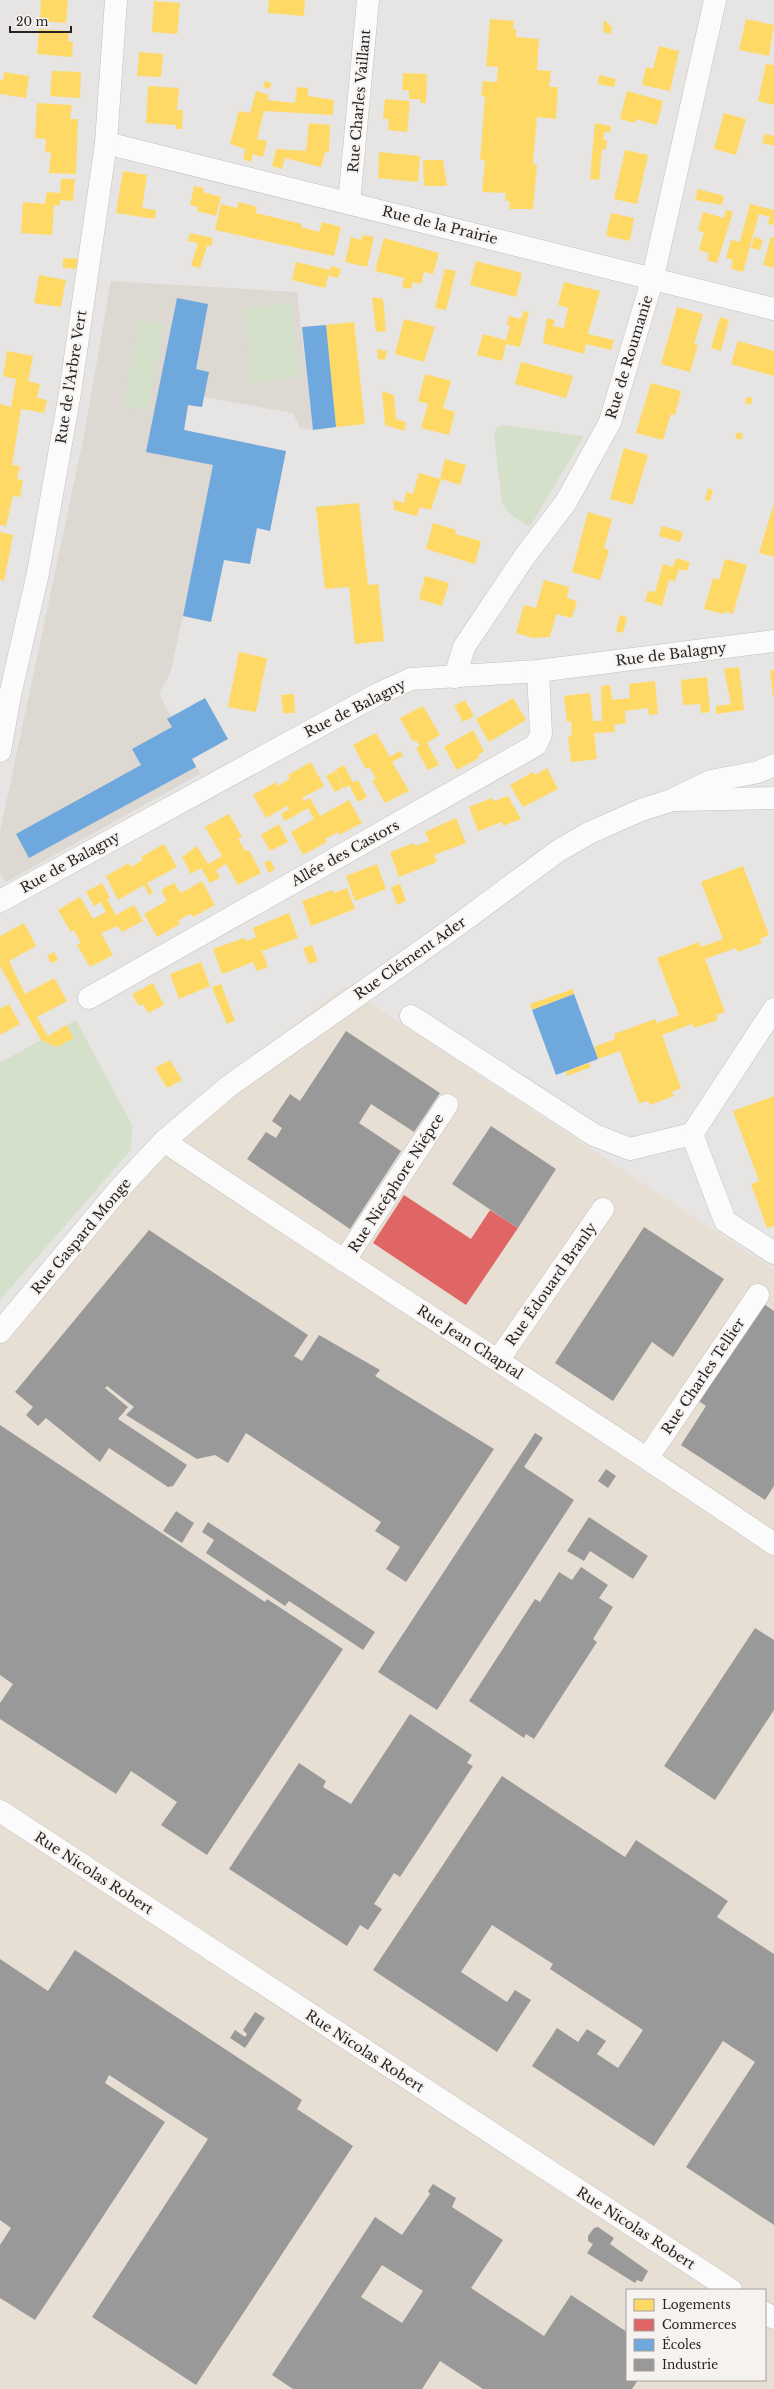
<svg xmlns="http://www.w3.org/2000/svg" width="774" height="2389" viewBox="0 0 774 2389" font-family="'Libre Baskerville',serif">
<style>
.built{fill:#ddd8d2}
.industrial{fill:#e8dfd4;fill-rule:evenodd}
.green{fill:#d5e0cb}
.homes{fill:#ffd966}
.shops{fill:#e06666}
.schools{fill:#6fa8dc}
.industry{fill:#999;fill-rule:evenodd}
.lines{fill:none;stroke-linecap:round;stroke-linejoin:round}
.street-casing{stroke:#c2c1bf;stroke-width:23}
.secondary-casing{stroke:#c2c1bf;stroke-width:23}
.street{stroke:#fbfbfb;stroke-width:22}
.secondary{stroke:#fbfbfb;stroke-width:22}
.labels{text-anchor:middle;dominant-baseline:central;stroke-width:4;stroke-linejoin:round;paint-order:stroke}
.street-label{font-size:14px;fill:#272524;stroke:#f6f2ef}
</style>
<rect width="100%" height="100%" fill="#e7e5e3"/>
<!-- built -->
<polygon class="built" points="111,281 297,292 313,430 300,428 293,413 204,397 202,407 188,406 184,430 286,451 270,531 257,528 250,564 224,560 211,622 183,616 170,674 159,693 200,774 6,882 0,875 0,832 83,440"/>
<!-- industrial -->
<path class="industrial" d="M344,986L774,1270V2389H3L0,2387V1316L149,1139ZM627,2290H765V2380H627Z"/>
<!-- green -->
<g class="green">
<polygon points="291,302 300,377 251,384 244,308"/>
<polygon points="140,320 165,324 148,410 123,406"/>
<polygon points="503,425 584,436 530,527 510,514 502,504 494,435 497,427"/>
<polygon points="76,1020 132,1125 131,1150 0,1300 0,1063"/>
</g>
<!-- homes -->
<g class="homes">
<polygon points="41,0 68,0 66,23 40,21"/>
<polygon points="269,0 305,0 304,16 268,13"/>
<polygon points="154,1 180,3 177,34 152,32"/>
<polygon points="490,19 514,21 513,29 516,29 516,37 539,39 537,70 551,71 549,87 558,87 556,119 537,117 533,164 537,165 533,209 509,209 510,201 505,201 506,193 482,192 485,160 480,160 485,96 481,96 483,81 497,82 498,67 486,66"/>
<polygon points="746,19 774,25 769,56 739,50"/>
<polygon points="604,20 612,27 611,34 603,32"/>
<polygon points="39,29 69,31 68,41 73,42 72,57 37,54"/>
<polygon points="659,46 679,51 670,91 642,85 646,67 653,69"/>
<polygon points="139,52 163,54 161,77 137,76"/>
<polygon points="766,64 774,65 774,105 758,101"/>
<polygon points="52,71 81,72 80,98 50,96"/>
<polygon points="4,72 29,76 26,98 0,94 0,80 3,80"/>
<polygon points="403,73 427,74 426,103 420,103 420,99 409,99 409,90 402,90"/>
<polygon points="599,75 616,79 614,87 598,84"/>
<polygon points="265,81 271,83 270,89 263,87"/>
<polygon points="148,86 179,88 177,110 183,110 182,129 176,129 176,125 146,123"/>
<polygon points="297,87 308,88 308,96 334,100 333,115 264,111 257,139 267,141 263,157 253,154 251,162 243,159 245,149 230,144 239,111 250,113 256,91 269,95 267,100 295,103"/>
<polygon points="627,91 663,101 657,125 636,119 635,123 620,119"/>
<polygon points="385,99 410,101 407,132 388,130 389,119 383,119"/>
<polygon points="37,103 72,105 70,119 78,119 76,174 49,173 51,153 45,152 46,139 35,138"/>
<polygon points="724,113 746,119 736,155 714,149"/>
<polygon points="309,123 330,125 329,152 325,152 321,167 285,158 282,169 272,166 276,149 306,151"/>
<polygon points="595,123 611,126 610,132 604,132 603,140 607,140 606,149 602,149 599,180 590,179"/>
<polygon points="765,134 774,136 774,146 762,143"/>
<polygon points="625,150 648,155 637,204 614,199"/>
<polygon points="379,152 420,156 418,182 378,178"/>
<polygon points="423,160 443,160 447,186 424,186"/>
<polygon points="123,171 147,175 142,208 156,210 155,219 116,213"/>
<polygon points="61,179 75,179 73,201 60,200 60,205 54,205 52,235 21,233 23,202 45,204 47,192 60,193"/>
<polygon points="194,186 204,188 203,192 221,197 216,216 197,211 198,207 190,205"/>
<polygon points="698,189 724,196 722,205 695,200"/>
<polygon points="239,202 257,207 256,213 302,224 301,227 319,232 322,222 341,227 334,256 215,230 221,204 237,208"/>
<polygon points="750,204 774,210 774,225 768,224 770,217 759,214 743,272 731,269 733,260 726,258 731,240 740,242"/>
<polygon points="726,210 733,212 717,263 707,260 709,253 699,250 704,232 698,231 703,212 724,218"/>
<polygon points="611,213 634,218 630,241 606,236"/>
<polygon points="190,233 213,238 211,246 207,246 200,268 191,266 198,243 188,241"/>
<polygon points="363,235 374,237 367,267 345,262 351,237 361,240"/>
<polygon points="754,237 763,240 760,250 751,248"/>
<polygon points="771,237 774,237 774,268 763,265"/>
<polygon points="384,238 439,253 433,274 424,272 421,284 413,282 411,289 402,287 404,278 375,271"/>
<polygon points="63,258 81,259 80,269 63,268"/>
<polygon points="476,261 522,273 516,297 470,285"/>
<polygon points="296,262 330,270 325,288 292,280"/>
<polygon points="331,266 341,269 338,278 329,276"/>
<polygon points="445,269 456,271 446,310 435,308"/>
<polygon points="39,275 66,280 61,307 34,303"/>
<polygon points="564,282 600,291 588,334 614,340 611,350 586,344 584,354 543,343 547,318 555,320 553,326 564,328 568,308 558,305"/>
<polygon points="372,297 383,299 386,331 376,332"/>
<polygon points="677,307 703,314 694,344 698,345 690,372 661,364"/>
<polygon points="524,311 529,312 520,347 506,344 502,361 477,355 483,334 506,340 510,326 507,325 509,316 521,319"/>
<polygon points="720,317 729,320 721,351 711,348"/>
<polygon points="404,319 435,327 424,362 395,354"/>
<polygon points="354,322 365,424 336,427 326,325"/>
<polygon points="738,341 774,351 774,376 731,364"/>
<polygon points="377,349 387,351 385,360 378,359"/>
<polygon points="7,351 33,356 28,381 40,384 37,398 47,400 44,413 21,409 12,465 20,466 17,479 23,480 20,497 13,496 6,526 0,525 0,404 11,407 16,379 3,376"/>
<polygon points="521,362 573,376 566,398 515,384"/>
<polygon points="425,374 451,381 443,408 455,412 449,435 421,428 428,404 418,401"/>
<polygon points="651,383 681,391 675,415 671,414 663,440 636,433"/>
<polygon points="382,391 394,395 396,419 406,422 404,431 385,425"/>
<polygon points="746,397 752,398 751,405 745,403"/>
<polygon points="737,432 743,434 741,440 735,438"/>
<polygon points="624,448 648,455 633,505 610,499"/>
<polygon points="445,459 466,465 460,485 441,479 431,510 420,507 417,516 394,510 393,500 404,503 406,492 413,494 419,473 440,479"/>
<polygon points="708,488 713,490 710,501 705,500"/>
<polygon points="359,503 368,585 378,584 384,641 355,644 349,587 325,589 316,507"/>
<polygon points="774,503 774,557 759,553"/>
<polygon points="588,512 612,519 604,548 609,550 600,580 572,572"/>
<polygon points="433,523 456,530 455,534 481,541 475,564 426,549"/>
<polygon points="662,526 683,532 680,542 659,536"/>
<polygon points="0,532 13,535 4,581 0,580"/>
<polygon points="676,558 690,562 687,571 679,569 675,581 669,580 662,606 645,601 648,591 655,592 663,564 673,567"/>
<polygon points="725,559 747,565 733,614 725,611 724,614 704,609 713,578 719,580"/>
<polygon points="425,576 449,583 442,606 419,599"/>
<polygon points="544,580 569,587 567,598 577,601 572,618 556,614 550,637 533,638 516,633 524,605 536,608"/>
<polygon points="620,615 627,617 623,633 616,631"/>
<polygon points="239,652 267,658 256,712 228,707"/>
<polygon points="739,667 744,710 716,714 716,706 731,704 724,669"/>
<polygon points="770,670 774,670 774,697 773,697"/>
<polygon points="707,677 710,712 701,713 700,704 683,705 681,680"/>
<polygon points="655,681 658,714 649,715 648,708 625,711 626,723 614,725 615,732 594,733 597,759 571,762 568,736 572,735 571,721 567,722 564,696 590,693 593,721 602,721 601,686 610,685 612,700 630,698 629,684"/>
<polygon points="294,694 295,713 283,713 281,695"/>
<polygon points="513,698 526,720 489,742 476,719"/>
<polygon points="465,700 474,716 463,722 454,706"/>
<polygon points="423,706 440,735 427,743 439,765 428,770 416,748 420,746 416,740 413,742 400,718"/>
<polygon points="473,730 484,751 478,755 479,758 457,770 444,747"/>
<polygon points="376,733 390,757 400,751 403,756 392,762 409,791 385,803 372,780 376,779 373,773 369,767 366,769 353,745"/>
<polygon points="311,762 324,786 302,798 304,801 310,798 320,816 349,800 362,823 339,835 338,832 331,836 325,839 327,842 303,855 291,832 314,819 308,808 285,821 281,814 289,809 287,806 266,818 253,795 276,782 277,786 290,779 288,775"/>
<polygon points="344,765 353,783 358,780 367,797 358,802 349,785 345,788 335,770"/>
<polygon points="547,768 558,789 523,807 510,785 533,772 535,775"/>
<polygon points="335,771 344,787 335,792 326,776"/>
<polygon points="508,796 521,819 503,826 502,822 478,831 469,807 492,798 494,801"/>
<polygon points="229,814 242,837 238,839 242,845 245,851 249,850 261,873 238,885 226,864 216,870 220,878 210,883 201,868 191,874 182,857 197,846 208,864 222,856 205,827"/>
<polygon points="456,818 466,843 434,855 437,862 399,877 390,852 414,843 415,846 429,841 425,832"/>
<polygon points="279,824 288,842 270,851 261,835"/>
<polygon points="164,844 177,867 147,883 153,893 149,895 144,885 118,900 106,876 129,863 131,867 143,860 141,857"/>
<polygon points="270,860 275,869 269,873 264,863"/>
<polygon points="377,864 386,889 355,901 346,876"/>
<polygon points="743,866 769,935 760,939 762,943 738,952 736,948 705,959 725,1012 716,1015 718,1020 694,1028 692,1024 662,1035 681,1088 672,1092 674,1096 650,1105 648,1101 639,1103 620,1051 598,1059 594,1047 615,1039 614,1034 655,1019 657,1023 679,1015 657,958 699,942 701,947 723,939 701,882"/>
<polygon points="202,881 215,905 193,917 191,914 184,917 178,921 180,924 157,937 144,914 167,901 161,890 174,883 181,893"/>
<polygon points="102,883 110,898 107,899 116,915 134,905 143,921 122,932 118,926 101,933 113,955 90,967 77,945 81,943 74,930 71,932 58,910 80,897 93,919 106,912 101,902 94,906 86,892"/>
<polygon points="400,884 406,901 397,905 391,887"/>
<polygon points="347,888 355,909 311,926 302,901 333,890 334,893"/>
<polygon points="289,913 298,938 262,951 268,967 257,971 253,962 222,974 213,949 244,938 246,941 256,937 253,928"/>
<polygon points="24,923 36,946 9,961 25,994 54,978 56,981 67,1001 37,1017 48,1036 66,1025 74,1038 57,1047 41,1040 0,966 0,936"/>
<polygon points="312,945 318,961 309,964 303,948"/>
<polygon points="54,952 58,960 51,963 47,956"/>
<polygon points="201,962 210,986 179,999 170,974"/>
<polygon points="153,983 164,1005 148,1013 143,1004 139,1006 132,994"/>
<polygon points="221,984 235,1021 227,1024 212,987"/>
<polygon points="573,989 574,994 532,1010 530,1004"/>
<polygon points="9,1004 20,1024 0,1035 0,1009"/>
<polygon points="170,1060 182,1080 167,1088 155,1068"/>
<polygon points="589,1063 591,1067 567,1076 566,1071"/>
<polygon points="774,1096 774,1226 767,1228 751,1184 759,1181 733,1111"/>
</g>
<!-- shops -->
<polygon class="shops" points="404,1195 471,1239 490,1210 518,1228 466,1305 373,1243"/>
<!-- schools -->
<g class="schools">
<polygon points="177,298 208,304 196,369 209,372 202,407 188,405 184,430 286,451 270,531 257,528 250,564 224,560 211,622 183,616 213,465 146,452"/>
<polygon points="326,325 336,427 313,430 302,327"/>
<polygon points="205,698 228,739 192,759 196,767 29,858 16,834 141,765 132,749 172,727 167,719"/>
<polygon points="574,994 598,1059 556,1075 532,1010"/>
</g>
<!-- industry -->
<g class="industry">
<polygon points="346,1031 440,1093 414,1132 371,1104 359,1123 401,1151 350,1229 247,1159 266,1132 276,1138 282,1128 272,1121 290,1094 300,1101"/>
<polygon points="491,1126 556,1169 518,1228 452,1184"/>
<polygon points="644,1227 724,1279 673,1357 652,1342 613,1401 555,1363"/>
<polygon points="149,1230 308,1335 294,1356 302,1361 319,1335 380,1370 375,1376 494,1449 406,1582 386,1569 400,1547 375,1531 381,1522 246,1433 228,1463 215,1455 197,1459 126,1415 134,1407 107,1386 105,1388 128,1407 118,1419 187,1465 173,1486 168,1487 109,1448 100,1462 46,1418 38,1426 26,1415 33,1407 15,1392"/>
<polygon points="761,1302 774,1311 774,1486 765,1500 681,1445 706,1406 697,1400"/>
<polygon points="0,1425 265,1602 267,1599 343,1649 207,1855 161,1825 177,1802 131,1771 116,1794 0,1719 0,1703 13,1684 0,1675"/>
<polygon points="535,1433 543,1438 524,1467 574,1500 437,1710 378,1672"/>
<polygon points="606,1469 616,1476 608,1488 598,1481"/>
<polygon points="176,1511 194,1523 182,1543 163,1531"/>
<polygon points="589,1517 648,1556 633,1579 590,1551 584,1561 567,1551"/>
<polygon points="208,1522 375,1632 363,1650 289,1601 285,1606 206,1553 214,1540 202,1532"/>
<polygon points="581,1567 608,1585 599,1598 613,1607 593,1639 597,1642 534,1739 526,1734 524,1738 469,1701 535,1599 540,1602 559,1572 572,1580"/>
<polygon points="755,1628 774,1640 774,1710 715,1800 664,1766"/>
<polygon points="410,1714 472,1755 467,1763 473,1766 400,1877 394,1873 374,1904 382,1909 368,1930 360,1925 347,1946 229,1869 299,1763 326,1781 323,1787 351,1804"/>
<polygon points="502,1776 625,1857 636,1840 728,1901 717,1917 774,1954 774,2225 686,2167 755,2062 723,2041 654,2146 532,2066 557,2028 578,2042 587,2029 606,2041 597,2054 618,2068 643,2030 550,1969 553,1964 492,1925 461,1972 507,2002 515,1990 531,2000 497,2052 373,1970"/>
<polygon points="75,1950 302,2100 297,2109 353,2146 196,2385 92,2317 208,2139 109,2075 105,2083 165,2122 35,2320 0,2298 0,2245 11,2228 0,2220 0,1959 48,1991"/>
<polygon points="255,2012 265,2018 245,2048 230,2038 235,2030 245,2037 247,2034 243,2030"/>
<path d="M433,2184L456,2198L452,2207L503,2240L471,2288L544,2336L571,2295L627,2332V2380H638L632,2389H483L440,2361L422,2389H293L272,2375L375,2217L402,2235L430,2194L428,2191ZM382,2265L423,2291L402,2323L361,2297Z"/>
<polygon points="598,2227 614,2238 610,2244 648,2271 642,2282 637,2280 635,2283 587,2253 593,2244 588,2241 588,2236 594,2228"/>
</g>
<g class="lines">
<defs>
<g id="street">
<polyline points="106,143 774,309"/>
<polyline points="349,203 368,0"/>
<polyline points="455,677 464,647 525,556 566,502 610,422 653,277 715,0"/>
<polyline points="0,751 10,695 38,573 70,393 106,143 116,0"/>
<polyline points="0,901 378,694 411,679 538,671 774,641"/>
<polyline points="89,998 536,745 541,734 538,671"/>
<polyline points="411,1016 594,1135 630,1149 692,1134"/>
<polyline points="692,1134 725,1221 774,1253"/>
<polyline points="692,1134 774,1009"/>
<path d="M164,1141C366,1278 573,1406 774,1544"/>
<polyline points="344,1261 447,1105"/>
<polyline points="498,1360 603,1209"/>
<polyline points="648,1457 758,1295"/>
<polyline points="0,1811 731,2290"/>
<polyline points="765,2313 774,2318"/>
</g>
<g id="secondary">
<polyline points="676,800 774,798"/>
<polyline points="0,1332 119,1189 164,1141 229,1086 455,927 558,851 589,833 641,810 672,800 711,781 758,772 774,765"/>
</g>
</defs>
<!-- street casing -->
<use href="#street" class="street-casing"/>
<!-- secondary casing -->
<use href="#secondary" class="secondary-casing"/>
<!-- street -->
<use href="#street" class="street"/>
<!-- secondary -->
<use href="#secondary" class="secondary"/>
</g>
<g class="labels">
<!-- street labels -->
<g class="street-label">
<text transform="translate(359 101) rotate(-85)">Rue Charles Vaillant</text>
<text transform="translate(440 225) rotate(14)">Rue de la Prairie</text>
<text transform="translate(629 357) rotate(-73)">Rue de Roumanie</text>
<text transform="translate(71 377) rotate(-81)">Rue de l'Arbre Vert</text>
<text transform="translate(671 654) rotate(-7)">Rue de Balagny</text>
<text transform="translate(355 708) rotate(-27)">Rue de Balagny</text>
<text transform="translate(345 853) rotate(-29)">Allée des Castors</text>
<text transform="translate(70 862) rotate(-29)">Rue de Balagny</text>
<text transform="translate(410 958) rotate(-35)">Rue Clément Ader</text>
<text transform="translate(396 1183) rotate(-57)">Rue Nicéphore Niépce</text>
<text transform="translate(81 1236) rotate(-50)">Rue Gaspard Monge</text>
<text transform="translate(551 1284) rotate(-55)">Rue Édouard Branly</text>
<text transform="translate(470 1342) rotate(33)">Rue Jean Chaptal</text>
<text transform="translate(703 1376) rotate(-56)">Rue Charles Tellier</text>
<text transform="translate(94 1873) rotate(33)">Rue Nicolas Robert</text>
<text transform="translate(365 2051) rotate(33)">Rue Nicolas Robert</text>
<text transform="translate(636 2228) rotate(33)">Rue Nicolas Robert</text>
</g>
</g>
<!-- legend -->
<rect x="626" y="2289" width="140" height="92" fill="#f6f2ef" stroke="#a3a09e"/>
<rect x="634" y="2299" width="20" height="12" fill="#ffd966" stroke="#a3a09e"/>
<text x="662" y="2309" font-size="12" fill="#272524">Logements</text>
<rect x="634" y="2319" width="20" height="12" fill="#e06666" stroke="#a3a09e"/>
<text x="662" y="2329" font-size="12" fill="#272524">Commerces</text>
<rect x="634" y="2339" width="20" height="12" fill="#6fa8dc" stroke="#a3a09e"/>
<text x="662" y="2349" font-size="12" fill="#272524">Écoles</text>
<rect x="634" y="2359" width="20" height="12" fill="#999999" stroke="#a3a09e"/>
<text x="662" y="2369" font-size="12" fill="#272524">Industrie</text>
<!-- scale -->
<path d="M10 26v6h61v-6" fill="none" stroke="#272524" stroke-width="2"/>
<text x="16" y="26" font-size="12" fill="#272524" stroke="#f6f2ef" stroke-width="3" paint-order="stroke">20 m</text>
</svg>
